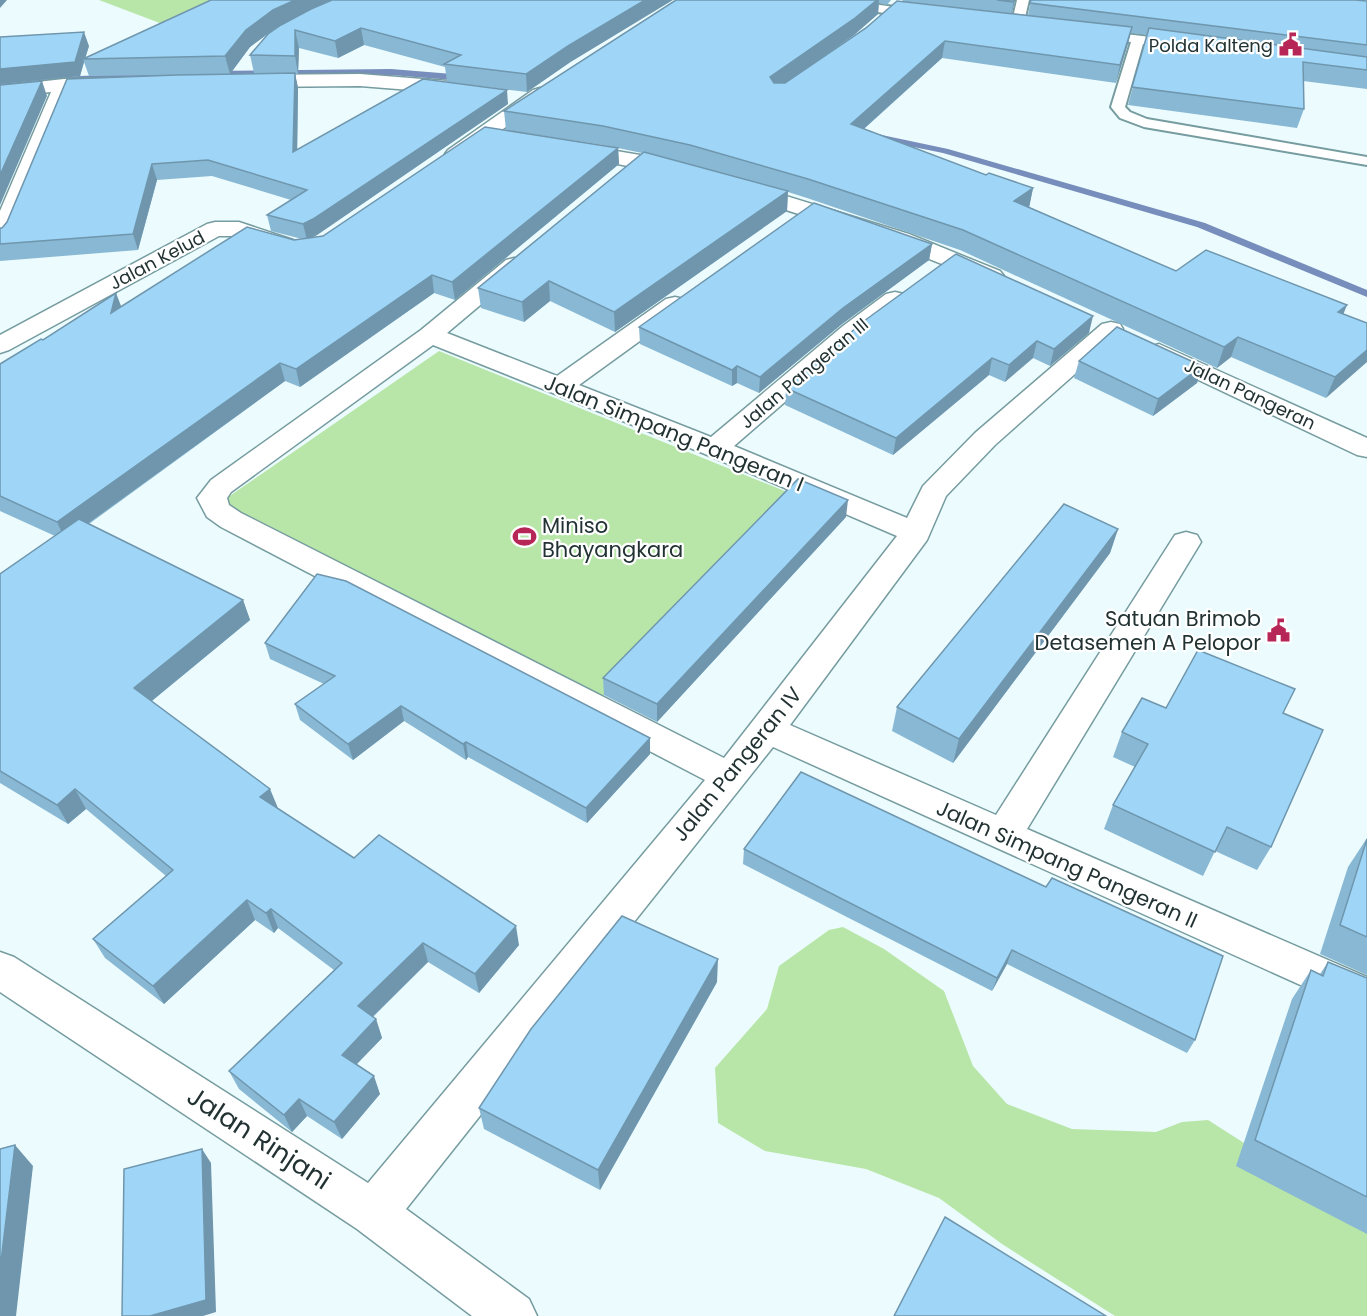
<svg xmlns="http://www.w3.org/2000/svg" width="1367" height="1316" viewBox="0 0 1367 1316" font-family="Poppins,sans-serif">
<style>
.green{fill:#b8e5a8}
.lines{fill:none;stroke-linecap:round;stroke-linejoin:round}
.stream{fill:#778dbb;fill-rule:evenodd}
.service-casing{stroke:#769ca0;stroke-width:4}
.minor-casing{stroke:#769ca0;stroke-width:3}
.service{fill:#fff;fill-rule:evenodd}
.minor{fill:#fff;fill-rule:evenodd}
.wall{fill:#89b8d4;fill-rule:evenodd}
.shaded-wall{fill:#6f96ad}
.building{fill:#9fd6f7;stroke:#6f96ad;stroke-width:1.5}
.labels{text-anchor:middle;dominant-baseline:central;stroke-width:4.5;stroke-linejoin:round;paint-order:stroke}
.far-poi-label{font-size:18px;fill:#223233;stroke:#fff;text-anchor:end}
.far-street-label{font-size:18px;fill:#223233;stroke:#fff}
.street-label{font-size:21px;fill:#223233;stroke:#fff}
.poi-label{font-size:21px;fill:#223233;stroke:#fff;text-anchor:start}
.near-street-label{font-size:26px;fill:#223233;stroke:#fff}
</style>
<rect width="100%" height="100%" fill="#ecfcfe"/>
<!-- green -->
<g class="green">
<polygon points="99,0 276,0 186,33"/>
<polygon points="439,351 797,496 603,696 221,502"/>
<polygon points="843,927 884,949 944,991 973,1066 1007,1104 1072,1129 1156,1132 1182,1122 1208,1120 1291,1173 1367,1215 1367,1316 1115,1316 1002,1244 939,1198 866,1169 765,1151 718,1123 715,1068 767,1009 779,966 829,930"/>
</g>
<g class="lines">
<!-- stream -->
<g class="stream">
<polygon points="391,69 465,75 469,78 465,81 391,75 210,77 206,74 210,71"/>
<polygon points="186,72 186,76 183,77 0,85 0,79"/>
<polygon points="877,134 948,149 1205,223 1367,290 1367,297 1197,227 943,153 874,139 874,135"/>
</g>
<defs>
<g id="service">
<polygon points="814,0 844,0 916,10 922,14 916,18 820,3"/>
<polygon points="1017,0 1029,0 1023,26 1017,30 1011,26"/>
<polygon points="1101,31 1175,40 1181,44 1175,48 1143,44 1125,107 1130,112 1147,119 1367,157 1367,165 1144,127 1120,118 1111,107 1131,42 1097,38 1095,35"/>
</g>
<g id="minor">
<polygon points="360,74 460,82 467,84 470,88 467,92 460,94 360,86 251,87 244,85 242,81 244,77 251,75"/>
<polygon points="110,78 117,80 119,84 117,88 71,91 11,237 8,242 0,244 0,211 51,92 0,98 0,86 64,79"/>
<polygon points="540,88 547,90 550,94 547,98 462,158 455,160 448,158 445,154 448,150 533,90"/>
<polygon points="575,144 640,155 684,166 688,170 684,174 677,176 568,154 565,150 568,146"/>
<polygon points="744,183 909,234 1000,271 1004,276 1000,281 992,283 984,281 892,244 736,194 733,189 736,184"/>
<polygon points="215,222 239,222 293,240 296,245 293,250 285,252 237,236 219,236 9,350 0,353 0,335 207,224"/>
<path d="M514,258L522,260L526,265L522,270L447,333L557,376L666,299L675,297L684,299L687,304L684,309L579,385L711,437L843,326L886,294L895,292L904,294L907,299L904,304L861,336L734,446L907,518L923,486L975,433L1102,324L1111,322L1120,324L1123,329L1120,334L995,445L946,496L927,540L790,725L996,815L1175,535L1186,532L1197,535L1201,542L1027,829L1367,977V1015L773,747L406,1209L529,1299L537,1316H472L357,1229L0,992V952L14,957L368,1183L705,780L221,527L207,517L197,498L211,480L421,330L506,260ZM433,345L705,454L897,536L724,758L241,513L229,505L227,498L231,492Z"/>
<polygon points="1159,344 1367,438 1367,457 1357,455 1150,357 1146,352 1150,347"/>
</g>
</defs>
<!-- service casing -->
<use href="#service" class="service-casing"/>
<!-- minor casing -->
<use href="#minor" class="minor-casing"/>
<!-- service -->
<use href="#service" class="service"/>
<!-- minor -->
<use href="#minor" class="minor"/>
</g>
<!-- wall -->
<g class="wall">
<path d="M211,0L569,63L527,92L447,82L445,67L364,45L338,58L299,48L298,74H295L298,88L297,149L508,104L317,235L312,237L323,236L618,148L603,145L506,130L504,111L676,0H891L887,5L879,3L878,14L854,35L807,68L903,1L902,0H1015L1012,13L1028,15L1031,0L1367,1V89L1303,81L1304,109L1297,128L1128,105L1147,35L1131,33L1116,83L942,58L864,129L986,175L1033,188L1029,207L1176,271L1343,314L1367,323L1326,398L1231,357L1217,368L960,250L807,198L788,192L787,211L615,332L550,301L524,322L481,308L478,288L642,153L618,148L619,164L455,300L434,293L300,387L285,381L89,524L243,600L250,620L152,701L278,808L354,858L519,945L479,993L428,962L373,1017L376,1019L382,1038L357,1064L380,1094L342,1139L307,1116L292,1132L239,1089L229,1071L334,970L278,928L274,933L255,920L164,1004L105,958L93,939L166,876L86,809L68,824L0,783V574L55,536L0,511V364L43,340L121,307L294,240L302,239L271,231L267,215L291,200L212,176L157,180L138,250L0,261V228H2L170,75L89,76L84,62L80,76L0,84V37L89,46L85,58ZM280,25L250,55L254,73H276L230,74L250,47Z"/>
<polygon points="932,244 929,260 842,324 759,393 737,383 732,386 640,344 639,327"/>
<polygon points="864,321 1089,333 1050,366 1033,358 1005,382 989,375 893,455 785,405 786,388"/>
<polygon points="1079,361 1202,366 1197,383 1153,416 1074,378"/>
<polygon points="846,517 657,722 604,695 603,678"/>
<polygon points="1118,529 1110,553 953,763 892,731 897,707"/>
<polygon points="265,643 650,754 587,823 468,757 466,760 404,721 353,760 300,720 295,704 324,684 270,659"/>
<polygon points="1166,708 1283,713 1271,847 1257,870 1215,851 1203,876 1104,829 1113,805 1135,767 1113,757 1122,732"/>
<polygon points="801,772 1195,1040 1187,1053 1007,964 992,991 743,864 744,849"/>
<polygon points="1367,838 1367,975 1320,954 1348,867"/>
<polygon points="1328,962 1367,978 1367,1234 1236,1166 1292,999 1311,970 1320,974"/>
<polygon points="717,982 600,1190 484,1129 479,1108"/>
</g>
<!-- shaded-wall -->
<g class="shaded-wall">
<polygon points="0,0 7,0 0,8"/>
<polygon points="295,0 334,0 277,27 250,47 230,74 225,56 246,30 273,10"/>
<polygon points="645,0 673,0 569,63 527,92 526,74 568,46"/>
<polygon points="877,0 879,0 878,14 854,35 769,95 770,77"/>
<polygon points="1014,0 1015,0 1010,19"/>
<polygon points="1132,27 1128,44 1116,83 1120,65"/>
<polygon points="361,28 364,45 338,58 335,41"/>
<polygon points="295,30 299,48 298,74 295,56"/>
<polygon points="84,32 89,46 85,59 83,59 84,62 80,76 0,84 0,69"/>
<polygon points="945,41 942,58 849,142 851,124"/>
<polygon points="295,73 298,88 297,167 293,152"/>
<polygon points="42,81 47,96 0,205 0,175"/>
<polygon points="507,90 508,104 317,235 307,240 303,224"/>
<polygon points="618,148 619,164 455,300 452,282"/>
<polygon points="152,164 157,180 138,250 133,234"/>
<polygon points="1033,188 1029,208 1014,201"/>
<polygon points="788,191 787,211 615,332 614,312"/>
<polygon points="932,244 929,260 842,324 759,393 760,377 843,308"/>
<polygon points="432,275 434,293 300,387 296,369"/>
<polygon points="549,281 550,301 524,322 522,302"/>
<polygon points="116,293 123,311 111,313"/>
<polygon points="1347,305 1339,325 1338,312"/>
<polygon points="1093,316 1089,333 1050,366 1054,349"/>
<polygon points="1238,337 1231,357 1217,368 1224,347"/>
<polygon points="1037,341 1033,358 1005,382 1009,365"/>
<polygon points="1367,350 1367,362 1326,398 1335,377"/>
<polygon points="992,358 989,375 893,455 896,438"/>
<polygon points="280,363 285,381 65,540 57,522"/>
<polygon points="737,366 737,383 732,386 732,370"/>
<polygon points="1202,366 1197,383 1153,416 1158,399"/>
<polygon points="848,500 846,517 657,722 657,704"/>
<polygon points="1118,529 1110,553 953,763 959,739"/>
<polygon points="243,600 250,620 143,708 134,688"/>
<polygon points="401,706 404,721 353,760 348,744"/>
<polygon points="650,738 650,754 587,823 586,808"/>
<polygon points="466,742 468,757 466,760 463,744"/>
<polygon points="75,789 86,809 68,824 57,805"/>
<polygon points="270,789 278,808 260,797"/>
<polygon points="247,900 255,920 164,1004 153,986"/>
<polygon points="271,909 278,928 274,933 266,913"/>
<polygon points="516,926 519,945 479,993 475,974"/>
<polygon points="423,943 428,962 365,1024 358,1006"/>
<polygon points="1012,950 1007,964 992,991 997,978"/>
<polygon points="718,959 717,982 600,1190 598,1170"/>
<polygon points="376,1019 382,1038 349,1072 342,1055"/>
<polygon points="374,1076 380,1094 342,1139 334,1122"/>
<polygon points="299,1099 307,1116 292,1132 284,1115"/>
<polygon points="15,1145 33,1166 16,1316 0,1316 0,1270"/>
<polygon points="202,1149 211,1163 216,1312 203,1316 150,1316"/>
</g>
<!-- building -->
<g class="building">
<polygon points="211,0 295,0 273,10 246,30 225,56 83,59"/>
<polygon points="332,0 645,0 568,46 526,74 444,64 461,55 361,28 335,41 295,30 295,56 250,55 268,34 281,25 311,9"/>
<polygon points="676,0 877,0 855,18 770,77 774,83 785,83 866,28 897,1 1132,27 1120,65 945,41 851,124 986,175 989,173 1033,188 1014,201 1176,271 1206,250 1347,305 1338,312 1367,323 1367,350 1335,377 1238,337 1224,347 963,230 808,179 690,145 603,126 504,111"/>
<polygon points="997,0 1014,0 1013,2"/>
<polygon points="1031,0 1355,0 1367,1 1367,45 1030,3"/>
<polygon points="1149,28 1367,57 1367,70 1303,62 1304,109 1132,87"/>
<polygon points="84,32 75,62 0,69 0,37"/>
<polygon points="295,73 293,152 423,79 507,90 313,219 303,224 267,215 307,190 208,160 152,164 133,234 0,244 0,228 2,228 7,222 67,79 177,75"/>
<polygon points="42,81 0,175 0,85"/>
<polygon points="485,127 618,148 452,282 432,275 296,369 280,363 57,522 0,496 0,364 41,339 43,340 116,293 111,313 247,227 294,240 323,236"/>
<polygon points="644,152 788,191 614,312 549,281 522,302 478,288"/>
<polygon points="814,203 932,244 843,308 760,377 737,366 732,370 639,327"/>
<polygon points="956,254 1093,316 1054,349 1037,341 1009,365 992,358 896,438 786,388 864,321"/>
<polygon points="1117,327 1202,366 1158,399 1079,361"/>
<polygon points="798,479 848,500 657,704 603,678"/>
<polygon points="1064,504 1118,529 959,739 897,707"/>
<polygon points="79,519 243,600 134,688 270,789 260,797 354,858 379,835 516,926 475,974 423,943 358,1006 376,1019 342,1055 374,1076 334,1122 299,1099 284,1115 229,1071 342,963 271,909 266,913 247,900 153,986 93,939 173,870 75,789 57,805 0,771 0,574"/>
<polygon points="317,574 346,581 650,738 586,808 466,742 463,744 401,706 348,744 295,704 335,676 265,643"/>
<polygon points="1198,650 1295,689 1283,713 1323,730 1271,847 1227,827 1215,852 1113,805 1148,744 1122,732 1142,698 1166,708"/>
<polygon points="801,772 1046,887 1052,878 1223,956 1195,1040 1012,950 997,978 744,849"/>
<polygon points="1367,839 1367,937 1340,925"/>
<polygon points="622,916 718,959 598,1170 479,1108 531,1029"/>
<polygon points="1328,962 1367,978 1367,1197 1255,1140 1311,970 1323,976"/>
<polygon points="15,1145 0,1270 0,1149"/>
<polygon points="202,1149 206,1300 150,1316 122,1316 124,1169"/>
<polygon points="945,1217 1106,1316 894,1316"/>
</g>
<!-- icons -->
<defs>
<symbol id="civic-bare" viewBox="-9 -9 18 18"><path d="M-.6-6.5H3V-4.5H.6V-3L4-1V1h2V6H-6V1h2V-1L-.6-3ZM-1.2 2.5V6h2.4V2.5Z" fill="#b62758" stroke="#fff" stroke-width="2.5" paint-order="stroke"/></symbol>
<symbol id="stadium-bare" viewBox="-9 -9 18 18"><path d="M0-5a6.5 5 0 1 0 0 10a6.5 5 0 1 0 0-10ZM-3.5-1.8h7v3.6h-7Z" fill="#b62758" stroke="#fff" stroke-width="2.5" paint-order="stroke"/></symbol>
</defs>
<g fill-rule="evenodd">
<use href="#civic-bare" x="1274" y="28" width="33" height="33"/>
<use href="#stadium-bare" x="508" y="520" width="33" height="33"/>
<use href="#civic-bare" x="1262" y="614" width="33" height="33"/>
</g>
<g class="labels">
<!-- far-poi labels -->
<g class="far-poi-label">
<text x="1273" y="45">Polda Kalteng</text>
</g>
<!-- far-street labels -->
<g class="far-street-label">
<text transform="translate(157 260) rotate(-28)">Jalan Kelud</text>
<text transform="translate(804 373) rotate(-40)">Jalan Pangeran III</text>
<text transform="translate(1250 394) rotate(25)">Jalan Pangeran</text>
</g>
<!-- street labels -->
<g class="street-label">
<text transform="translate(674 433) rotate(22)">Jalan Simpang Pangeran I</text>
<text transform="translate(737 764) rotate(-51)">Jalan Pangeran IV</text>
<text transform="translate(1067 864) rotate(24)">Jalan Simpang Pangeran II</text>
</g>
<!-- poi labels -->
<g class="poi-label">
<text x="542" y="525">Miniso<tspan x="542" dy="24">Bhayangkara</tspan></text>
<text x="1261" y="618" text-anchor="end">Satuan Brimob<tspan x="1261" dy="24">Detasemen A Pelopor</tspan></text>
</g>
<!-- near-street labels -->
<g class="near-street-label">
<text transform="translate(259 1138) rotate(33)">Jalan Rinjani</text>
</g>
</g>
</svg>
